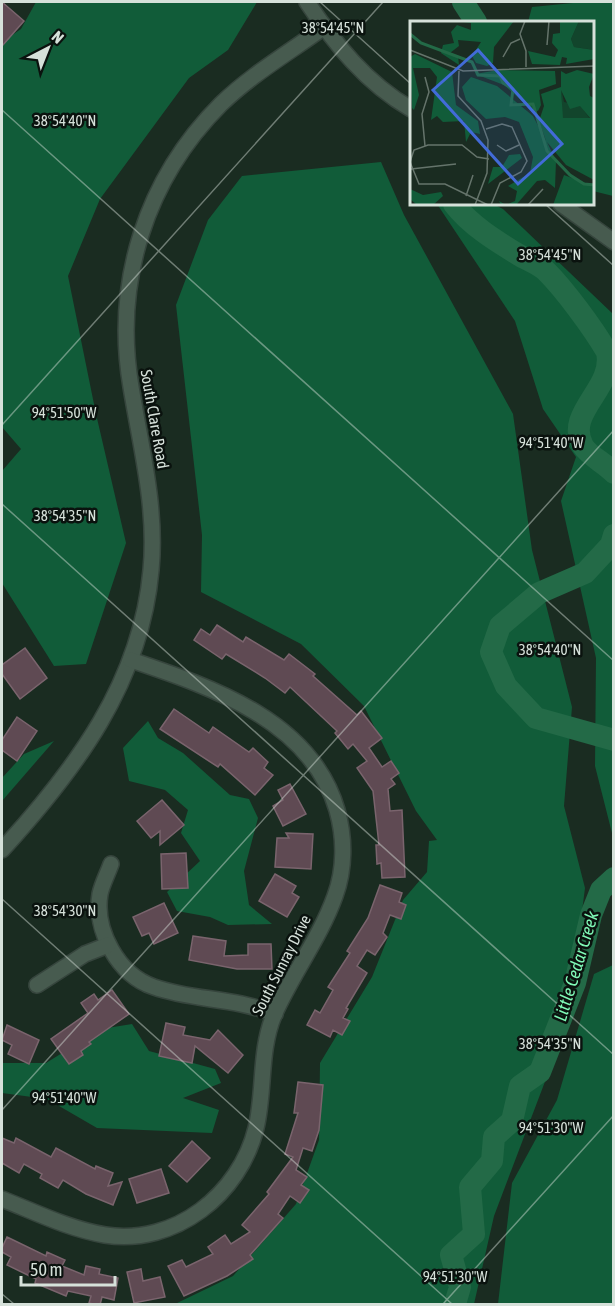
<svg xmlns="http://www.w3.org/2000/svg" width="615" height="1306" viewBox="0 0 615 1306" font-family="'Asap Condensed',sans-serif">
<style>
.forest{fill:#115c39}
.lines{fill:none;stroke-linecap:round;stroke-linejoin:round}
.river{stroke:#236a47;stroke-width:22}
.building{fill:#5f4a53;stroke:#7a646d;stroke-width:1.5}
.minor-casing{stroke:#36453d;stroke-width:18}
.minor{stroke:#475b4f;stroke-width:15}
.ticks{fill:none;stroke:#d6e1da;stroke-width:1.5;stroke-opacity:0.45}
.labels{text-anchor:middle;dominant-baseline:central;stroke-width:5;stroke-linejoin:round;paint-order:stroke}
.street-label{font-size:16px;fill:#d6e1da;stroke:#0a120e}
.water-label{font-size:18px;font-style:italic;fill:#7ff8b6;stroke:#0a120e}
.inset-river{fill:none;stroke:#236a47;stroke-width:3}
.inset-road{fill:none;stroke:#65746b;stroke-width:1.5}
.view{fill:#426bd8;fill-opacity:0.15;stroke:#426bd8;stroke-width:3}
.inset-edge{fill:none;stroke:#d6e1da;stroke-width:3}
.ticks-label{font-size:15px;text-anchor:middle;fill:#d6e1da;stroke:#0a120e;stroke-width:5;stroke-linejoin:round;paint-order:stroke}
</style>
<rect width="100%" height="100%" fill="#1a2c21"/>
<!-- forest -->
<g class="forest">
<polygon points="36,2 257,2 228,50 189,78 100,199 68,276 96,414 126,543 86,664 54,666 2,583 2,471 21,449 2,427 2,42 21,29"/>
<polygon points="583,2 613,2 613,196 593,191 592,22 528,22 532,7"/>
<polygon points="381,162 404,215 513,414 532,550 572,707 564,806 585,888 568,1021 494,1216 474,1304 175,1304 233,1276 296,1204 319,1140 320,1063 372,977 403,900 427,872 429,841 437,840 416,811 364,706 301,644 201,592 202,535 176,305 208,220 242,176"/>
<polygon points="437,204 493,204 503,209 613,314 613,837 595,766 596,658 561,501 576,457 543,409 515,321"/>
<polygon points="148,721 158,738 183,753 230,795 249,799 258,818 244,871 249,905 272,924 228,925 210,917 177,911 167,892 200,861 181,833 188,810 165,790 129,781 123,748"/>
<polygon points="54,741 2,801 2,778 24,754"/>
<polygon points="613,965 613,1304 498,1304 512,1183 557,1100 594,974"/>
<polygon points="132,1024 149,1051 215,1069 221,1083 183,1098 219,1110 212,1133 97,1128 47,1099 2,1093 2,1063 46,1063 101,1029"/>
</g>
<g class="lines">
<!-- river -->
<g class="river">
<polyline points="463,2 476,22"/>
<path d="M454,204C470,225 496,241 519,255C527,260 539,264 546,271C565,290 593,328 607,352C615,389 564,412 583,446C588,455 606,464 614,473"/>
<polyline points="614,535 611,545 585,573 539,593 500,626 491,652 506,686 536,718 614,740"/>
<polyline points="455,1304 460,1287 451,1255 474,1234 470,1187 492,1161 494,1137 512,1121 520,1086 540,1072 575,983 591,915 601,890 614,878"/>
</g>
</g>
<!-- building -->
<g class="building">
<polygon points="2,2 24,21 2,46"/>
<polygon points="217,625 243,642 246,637 284,660 289,654 315,674 313,676 357,715 361,711 382,738 369,748 382,767 391,761 399,773 391,779 395,784 388,789 390,811 402,810 405,877 382,878 381,863 377,864 376,845 379,845 373,791 357,768 367,761 353,744 348,749 335,733 337,731 290,687 285,693 265,678 226,654 222,659 194,640 201,629 210,635"/>
<polygon points="25,648 47,678 20,699 2,674 2,665"/>
<polygon points="174,709 209,733 213,727 249,752 253,748 268,762 264,768 273,775 255,795 220,764 218,767 160,729"/>
<polygon points="17,717 37,731 17,761 2,750 2,740"/>
<polygon points="290,784 306,814 283,826 273,806 283,800 278,790"/>
<polygon points="162,800 184,825 160,845 160,831 151,838 137,821"/>
<polygon points="286,833 313,834 311,869 275,867 277,838 289,838"/>
<polygon points="186,853 188,888 162,889 161,854"/>
<polygon points="275,874 296,886 292,893 299,897 287,917 259,901"/>
<polygon points="380,885 402,893 399,902 406,905 401,919 390,915 383,933 387,937 375,955 367,950 357,966 367,973 346,1008 348,1009 343,1018 350,1021 342,1035 333,1030 330,1037 307,1025 315,1010 320,1013 333,990 328,987 350,953 347,951 368,918"/>
<polygon points="164,903 178,933 154,944 149,933 142,936 133,917"/>
<polygon points="193,936 226,941 224,956 248,955 248,944 271,944 272,969 237,969 189,960"/>
<polygon points="112,990 129,1014 89,1042 91,1044 81,1051 83,1055 69,1064 51,1039 88,1013 81,1003 94,994 98,1000"/>
<polygon points="166,1023 185,1027 183,1035 210,1040 218,1030 243,1055 228,1073 195,1046 192,1063 159,1056"/>
<polygon points="7,1025 39,1040 29,1064 8,1054 12,1045 2,1040"/>
<polygon points="298,1082 323,1085 319,1130 312,1151 303,1148 296,1170 307,1177 301,1185 309,1190 300,1203 290,1196 278,1214 283,1218 250,1255 253,1259 227,1276 184,1296 168,1266 182,1260 186,1267 213,1254 208,1247 225,1235 231,1244 250,1232 242,1225 269,1194 267,1192 293,1157 285,1154 298,1113 294,1113"/>
<polygon points="2,1138 14,1143 16,1138 51,1157 56,1148 95,1169 96,1166 113,1173 108,1186 122,1182 113,1205 86,1194 63,1180 58,1188 40,1178 42,1174 24,1164 19,1173 2,1163"/>
<polygon points="192,1141 210,1158 187,1182 169,1166"/>
<polygon points="161,1169 169,1193 137,1203 129,1179"/>
<polygon points="7,1237 46,1256 47,1252 65,1260 62,1266 84,1275 86,1266 100,1269 99,1274 118,1278 114,1300 102,1297 100,1305 97,1305 89,1303 91,1296 68,1291 66,1296 35,1283 36,1279 7,1265 11,1257 2,1252 2,1248"/>
<polygon points="141,1269 143,1281 160,1277 165,1297 134,1303 127,1272"/>
</g>
<g class="lines">
<defs>
<g id="minor">
<path d="M307,2C335,44 366,83 411,109"/>
<polyline points="561,204 614,242"/>
<path d="M2,850C75,770 141,683 151,570C157,508 141,448 131,387C113,282 146,179 221,104C252,74 290,52 324,27"/>
<path d="M111,864C108,873 102,884 100,894C94,930 118,975 154,987C194,1001 233,997 275,1014"/>
<polyline points="37,985 85,954 108,945"/>
<path d="M2,1199C35,1212 69,1229 105,1235C175,1246 240,1194 256,1128C265,1091 259,1051 274,1015C292,974 320,938 335,896C345,869 345,838 337,810C311,720 211,687 131,660"/>
</g>
</defs>
<!-- minor casing -->
<use href="#minor" class="minor-casing"/>
<!-- minor -->
<use href="#minor" class="minor"/>
</g>
<!-- ticks -->
<path class="ticks" d="M320,2L411,84M2,110L614,661M545,204L614,266M2,425L383,2M2,504L614,1055M2,899L452,1304M2,1110L614,430M2,1294L14,1304M443,1304L614,1115"/>
<g class="labels">
<!-- street labels -->
<g class="street-label">
<text transform="translate(155 419) rotate(80)">South Clare Road</text>
<text transform="translate(281 965) rotate(-63)">South Sunray Drive</text>
</g>
<!-- water labels -->
<g class="water-label">
<text transform="translate(576 966) rotate(-73)">Little Cedar Creek</text>
</g>
</g>
<!-- overview -->
<g transform="translate(410 21)">
<rect width="184" height="184" fill="#1a2c21"/>
<path d="M169,0H184V29L164,26L161,18ZM151,66L154,81L170,84L180,98L152,97Z" fill="#12452c"/>
<path d="M46,0H104L84,26L83,42L77,45L66,42L62,35L71,21L48,19L49,25L40,32L48,35L49,44L31,32L33,24L44,22L41,11L47,4L61,9V2ZM150,0H169L161,18L164,26L184,29V38L156,43L157,37L152,36L150,44L122,43L118,30L145,36L148,29L142,22L143,13L150,12ZM5,33L42,51L46,84L68,100L70,113L61,111L56,121L54,100L33,101L27,95L21,99L27,56L20,47H3L9,74L4,89L2,87L0,36ZM89,49L145,50L146,63L129,69L131,84L128,90L122,89L94,64L65,53ZM167,49L184,53L179,66L180,75L184,77V159L156,144L137,121L146,140L145,167L135,159L127,160L106,184H91L89,180L96,184L105,180L107,170L98,165L120,152L123,136L109,101L95,96L76,98L56,79L52,66L61,56L87,65L123,95L136,120L129,100L134,85L131,73L151,66V50L156,53ZM151,69L160,88L170,85L180,97H153ZM110,133L112,137L78,163L83,146H92L99,134ZM154,154L184,165V184H143ZM0,168L13,174L31,171L33,175L23,184H7L0,178Z" fill="#115c39" fill-rule="evenodd"/>
<path class="inset-river" d="M0,13L11,22L62,41L68,54L90,55L93,62L103,68L101,84L123,83L137,130L160,154L174,163L185,164"/>
<path class="inset-road" d="M115,0L110,13L116,30V46M137,24L139,0M0,29L53,50L185,45M93,36L101,22L110,18M49,50L48,75L71,100L78,119L77,152L65,184M76,108L92,103L102,106L117,140L111,151L90,162L81,184M87,124L96,130L109,124M15,125L12,93L19,71L15,56M1,148L46,143M56,175L63,154M78,184L35,163H9L0,141L4,129L18,124H52L67,136L79,138M118,184L133,168"/>
<path class="view" d="M68,29L152,123L108,163L23,69Z"/>
<rect width="184" height="184" class="inset-edge"/>
</g>
<g class="ticks-label">
<text x="333" y="33">38°54'45"N</text>
<text x="65" y="126">38°54'40"N</text>
<text x="550" y="260">38°54'45"N</text>
<text x="64" y="418">94°51'50"W</text>
<text x="551" y="448">94°51'40"W</text>
<text x="65" y="521">38°54'35"N</text>
<text x="550" y="655">38°54'40"N</text>
<text x="65" y="916">38°54'30"N</text>
<text x="550" y="1049">38°54'35"N</text>
<text x="64" y="1103">94°51'40"W</text>
<text x="551" y="1133">94°51'30"W</text>
<text x="455" y="1282">94°51'30"W</text>
</g>
<!-- border -->
<rect width="615" height="1306" fill="none" stroke="#d6e1da" stroke-width="6"/>
<!-- north arrow -->
<g transform="translate(48 48) rotate(42)" stroke="#0a120e" stroke-width="4.5" paint-order="stroke">
<path d="M0-4.5L10 22L0 15L-10 22Z" fill="#d6e1da"/>
<text y="-9" font-size="16" font-weight="bold" text-anchor="middle" fill="#d6e1da">N</text>
</g>
<!-- scale -->
<path d="M21 1276v9h94v-9" fill="none" stroke="#d6e1da" stroke-width="3"/>
<text x="30" y="1276" font-size="18" fill="#d6e1da" stroke="#0a120e" stroke-width="4.5" paint-order="stroke">50 m</text>
</svg>
